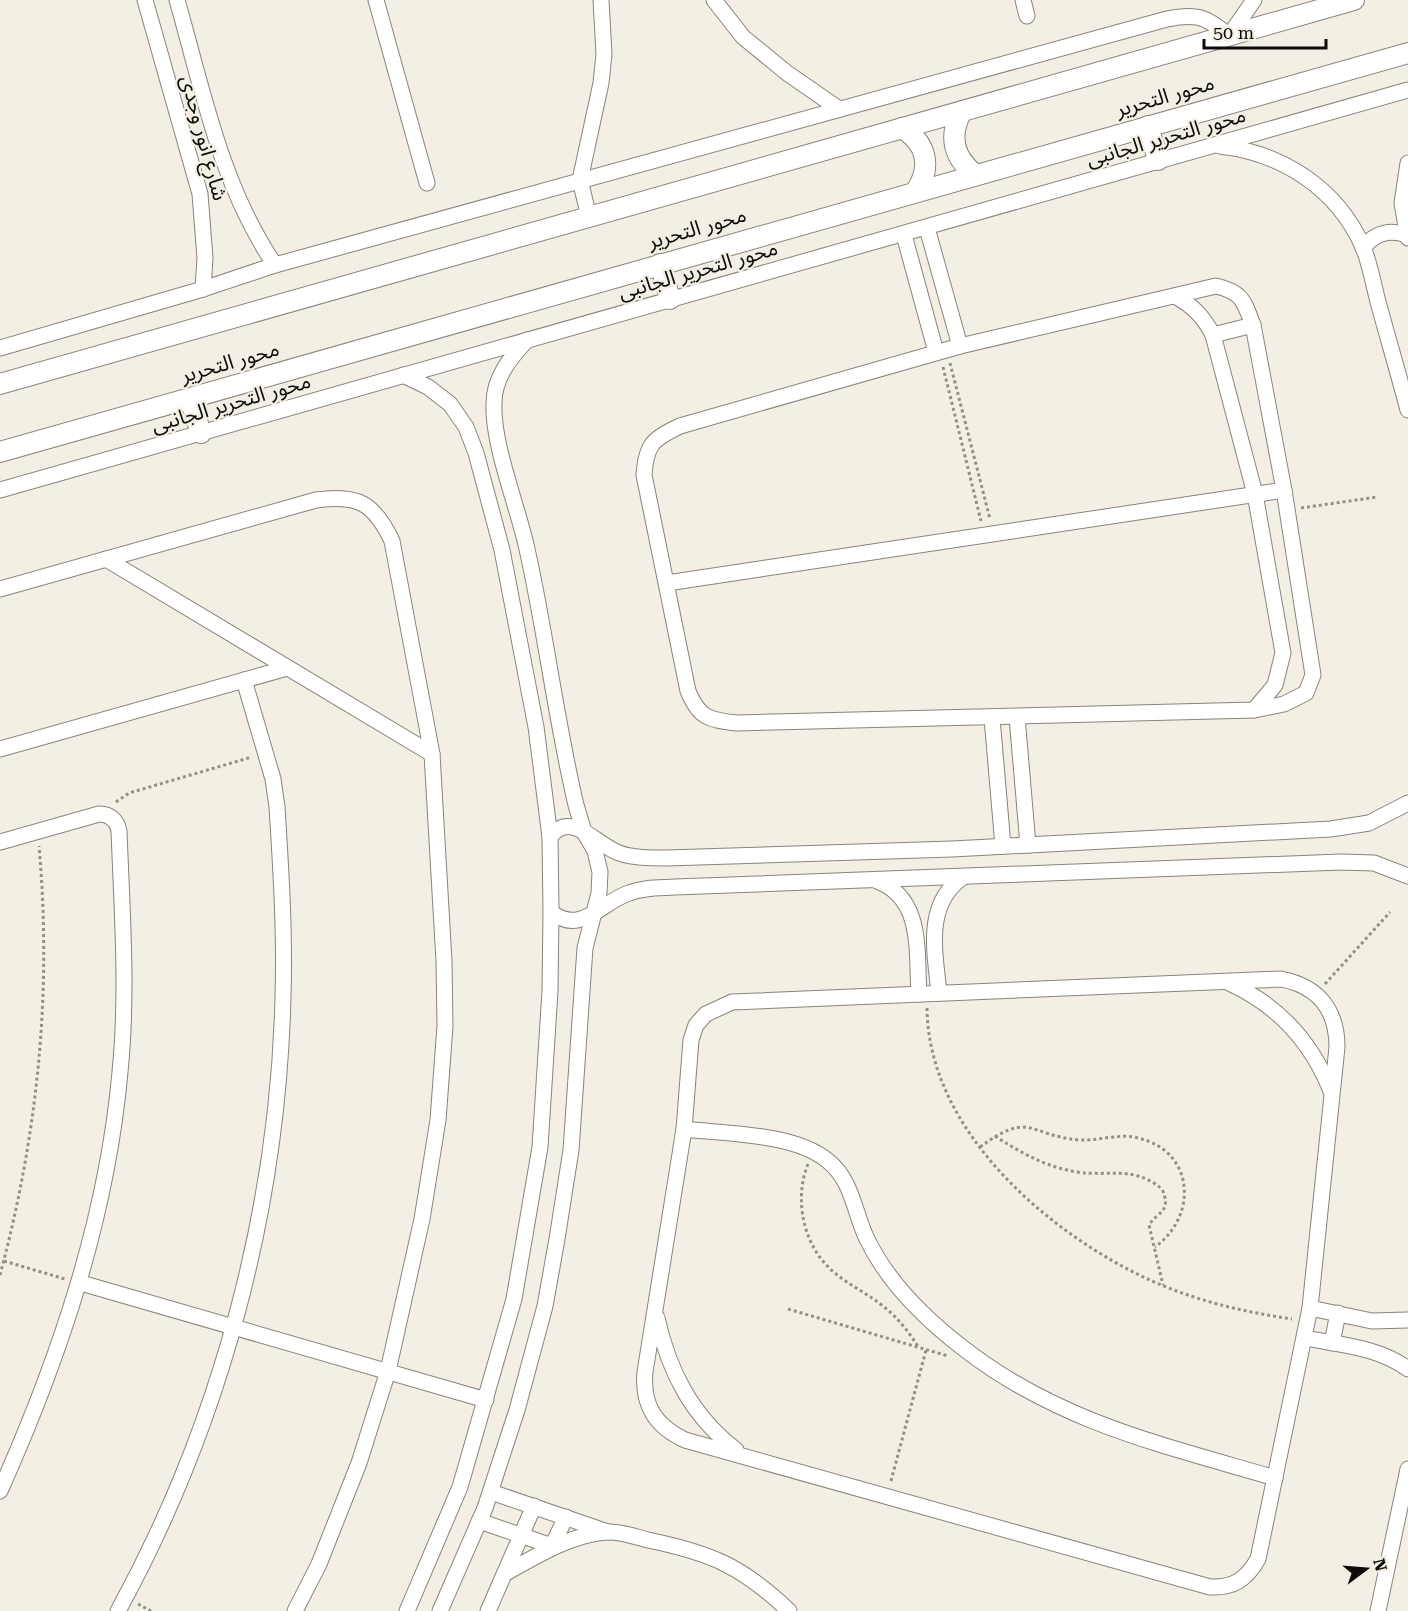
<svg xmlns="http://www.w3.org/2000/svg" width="1408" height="1611" viewBox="0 0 1408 1611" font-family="'Roboto Serif','Noto Sans Arabic',serif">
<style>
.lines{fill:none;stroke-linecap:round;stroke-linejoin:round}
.minor-casing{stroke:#89847a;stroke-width:17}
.major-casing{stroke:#89847a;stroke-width:22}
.path{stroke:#939088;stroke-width:3;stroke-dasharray:3 3;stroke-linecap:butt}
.minor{stroke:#fff;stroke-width:15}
.major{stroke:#fff;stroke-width:20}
.labels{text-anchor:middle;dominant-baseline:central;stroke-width:4.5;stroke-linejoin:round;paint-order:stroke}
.street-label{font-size:21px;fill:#0d0c08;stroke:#f4efe4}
</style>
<rect width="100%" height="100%" fill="#f4efe4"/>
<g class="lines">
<defs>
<g id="minor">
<polyline points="145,0 200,194 205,258 203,289"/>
<path d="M177,0C203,91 221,186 275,265"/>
<polyline points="376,0 427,183"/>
<polyline points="714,0 743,37 787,73 839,109"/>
<polyline points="1023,0 1027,16"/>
<path d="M1220,146C1282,153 1337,188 1363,247C1371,266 1374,289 1380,309C1389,342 1399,376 1408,410"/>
<polyline points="1408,163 1402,203 1408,238"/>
<polyline points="589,217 580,180 601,83 604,54 601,0"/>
<polyline points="927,228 960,346"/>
<polyline points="904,235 936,352"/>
<path d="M1363,248C1375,233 1389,229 1407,235"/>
<path d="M1216,286C1242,292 1244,301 1253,325L1284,490L1313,675L1306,693L1284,704L1254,710L736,723C709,720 699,718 688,691L644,475C646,444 653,439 680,426L960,346Z"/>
<path d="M1175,296C1193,306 1203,316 1213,335L1255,494L1283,653L1275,685L1254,710"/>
<polyline points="1213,335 1253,325"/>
<path d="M0,348L203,289L275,265L1167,19C1196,13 1206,16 1229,36L1254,0"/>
<polyline points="403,375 428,387 450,404 466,427 476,453 502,550 536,727 550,837 551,912 550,991 540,1147 514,1299 460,1487 407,1611"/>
<polyline points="0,490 1408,90"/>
<polyline points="106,559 432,754"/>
<polyline points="667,583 1284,490"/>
<path d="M0,589L316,500C358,494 374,503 392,541L432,754L444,961L445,1026L438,1120L422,1219L388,1371L359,1463L319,1564L295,1611"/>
<polyline points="1017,717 1028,845"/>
<polyline points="992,718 1003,846"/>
<polyline points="0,749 287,668"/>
<path d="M550,837C571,809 596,845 619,853C633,858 650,858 666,858L952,849L1331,829L1369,823L1408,803"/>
<path d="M0,842L99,814C110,814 117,820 119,831C122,911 128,992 120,1072C107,1218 59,1359 0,1491"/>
<path d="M877,881C924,898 916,953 919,994"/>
<path d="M551,912C581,936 601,902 629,893C644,887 660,888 675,887L1341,862L1374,863L1408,876"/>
<path d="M1281,979C1318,986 1337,1010 1337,1047L1310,1308L1258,1559C1246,1580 1233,1588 1210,1587L685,1440C655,1426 642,1405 645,1372L684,1129L691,1040L696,1025L706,1014L732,1002Z"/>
<path d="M1229,983C1278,1005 1311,1041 1331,1091"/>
<path d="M939,993C935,952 924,904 963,877"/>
<path d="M684,1129C726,1134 795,1133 828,1161C852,1180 854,1211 866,1237C887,1282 924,1318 963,1348C1058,1422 1163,1445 1275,1478"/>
<polyline points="81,1283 486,1400"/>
<polyline points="1310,1308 1372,1321 1408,1320"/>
<path d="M657,1318C669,1372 692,1416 736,1450"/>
<path d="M1306,1338C1341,1345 1378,1347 1408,1369"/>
<polyline points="1332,1343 1338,1313"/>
<polyline points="491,1492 608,1532"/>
<polyline points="479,1521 552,1546 566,1517"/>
<path d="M506,1573C536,1556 572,1534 607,1532C620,1531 636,1537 648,1540C711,1553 742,1566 789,1611"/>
<path d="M118,1611C220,1425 278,1210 283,997C285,934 281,870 277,807L273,779L244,680"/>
<path d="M440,1611L485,1508L517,1410L545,1306L557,1239L571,1150L585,948L599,893L600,872L595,851L584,832L576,805C556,721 546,634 527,549C518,507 492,444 494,403C494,378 510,358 527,340"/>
<polyline points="488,1611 534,1506"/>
<polyline points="1378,1611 1408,1469"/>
</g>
<g id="major">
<path d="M962,111C948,136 953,158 976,175"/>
<polyline points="1148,126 1158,160"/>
<path d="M902,128C927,143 932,167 916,191"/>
<polyline points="660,264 670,299"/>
<polyline points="0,384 1354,0"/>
<polyline points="190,399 201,433"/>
<polyline points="0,452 1408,53"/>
</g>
</defs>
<!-- minor casing -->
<use href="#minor" class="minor-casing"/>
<!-- major casing -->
<use href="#major" class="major-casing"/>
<!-- path -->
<g class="path">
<polyline points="950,363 990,519"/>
<polyline points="943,367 981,521"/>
<polyline points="1301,508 1377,497"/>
<polyline points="116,802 129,793 252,757"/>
<polyline points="1325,984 1390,912"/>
<path d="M927,1008C928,1130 1048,1234 1152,1281C1197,1301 1244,1312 1292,1319"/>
<path d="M995,1136C1021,1153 1046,1167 1077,1172C1110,1177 1133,1165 1162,1189C1172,1212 1158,1211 1149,1225L1163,1285"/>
<path d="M980,1147C1031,1110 1027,1135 1079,1140C1099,1141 1119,1133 1138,1138C1195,1151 1198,1216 1155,1247"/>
<path d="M808,1164C793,1201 804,1249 836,1274C851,1286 868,1294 883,1306C897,1317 909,1332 919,1348"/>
<polyline points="4,1261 65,1279"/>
<path d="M0,1275C38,1133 52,992 39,846"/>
<polyline points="788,1309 948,1356"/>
<polyline points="891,1481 926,1350"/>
<polyline points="138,1604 151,1611"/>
</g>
<!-- minor -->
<use href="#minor" class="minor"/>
<!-- major -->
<use href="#major" class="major"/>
</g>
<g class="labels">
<!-- street labels -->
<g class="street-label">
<text transform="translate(1165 96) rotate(-16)">محور التحرير</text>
<text transform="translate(1166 137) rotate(-16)">محور التحرير الجانبى</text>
<text transform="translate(204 138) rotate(75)">شارع انور وجدى</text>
<text transform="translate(697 228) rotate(-16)">محور التحرير</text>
<text transform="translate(698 270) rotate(-16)">محور التحرير الجانبى</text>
<text transform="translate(230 362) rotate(-16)">محور التحرير</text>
<text transform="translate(231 403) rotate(-16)">محور التحرير الجانبى</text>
</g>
</g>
<!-- north arrow -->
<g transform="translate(1366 1569) rotate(74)" stroke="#f4efe4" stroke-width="4.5" paint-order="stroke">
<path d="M0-4.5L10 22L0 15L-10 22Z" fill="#0d0c08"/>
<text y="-9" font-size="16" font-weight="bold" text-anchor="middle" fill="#0d0c08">N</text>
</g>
<!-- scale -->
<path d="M1204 39v9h122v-9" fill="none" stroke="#0d0c08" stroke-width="3"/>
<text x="1213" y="39" font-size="18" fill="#0d0c08" stroke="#f4efe4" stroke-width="4.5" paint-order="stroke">50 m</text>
</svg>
